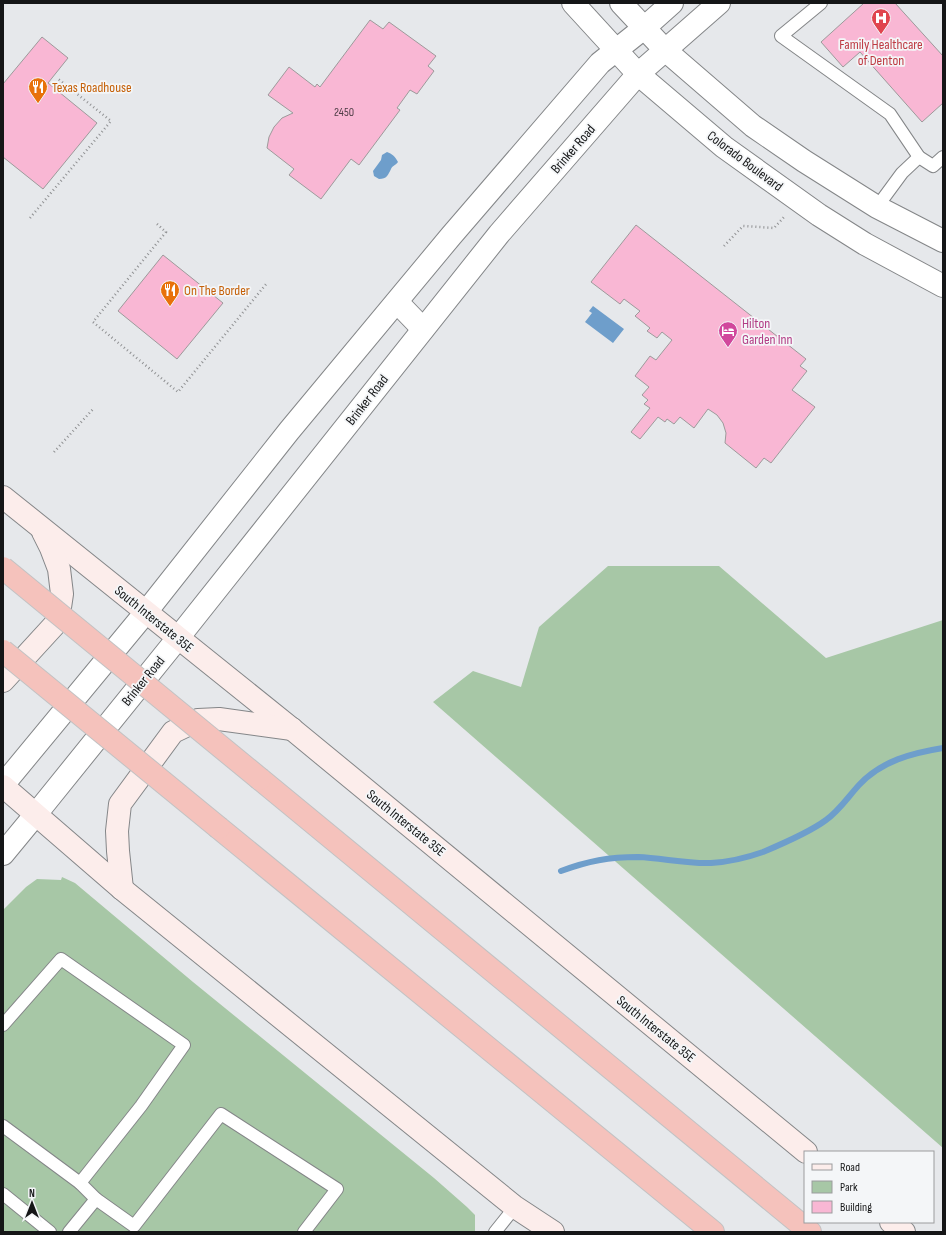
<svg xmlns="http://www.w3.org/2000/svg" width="946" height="1235" viewBox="0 0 946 1235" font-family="'Sofia Sans Condensed',sans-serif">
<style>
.green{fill:#a7c7a6}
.water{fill:#6e9ecb}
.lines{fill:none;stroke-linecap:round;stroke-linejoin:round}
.stream{stroke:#6e9ecb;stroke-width:6}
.building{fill:#f9b7d4;stroke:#9d9a9b}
.service-casing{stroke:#848688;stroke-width:14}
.minor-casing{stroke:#848688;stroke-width:24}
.tertiary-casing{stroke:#848688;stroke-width:24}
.secondary-casing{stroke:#848688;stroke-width:24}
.motorway-casing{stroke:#c2c2c3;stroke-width:24}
.path{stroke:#8f9092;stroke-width:2.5;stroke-dasharray:1 3;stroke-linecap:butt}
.service{stroke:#fff;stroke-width:12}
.minor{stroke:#fff;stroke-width:22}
.tertiary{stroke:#fff;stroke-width:22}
.secondary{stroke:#fcedeb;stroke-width:22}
.motorway{stroke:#f5c2bc;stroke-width:22}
.motorway-bridge-casing{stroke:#c2c2c3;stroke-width:24;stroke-linecap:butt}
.motorway-bridge{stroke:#f5c2bc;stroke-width:22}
.labels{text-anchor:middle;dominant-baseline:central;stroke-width:3.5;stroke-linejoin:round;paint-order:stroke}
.number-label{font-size:12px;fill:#4e3e46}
.health-label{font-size:14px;fill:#be3a42;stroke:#f4f6f8}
.food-label{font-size:14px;fill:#c56008;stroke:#f4f6f8;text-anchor:start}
.street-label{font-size:14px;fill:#151617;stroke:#f4f6f8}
.hotel-label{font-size:14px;fill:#b23c85;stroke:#f4f6f8;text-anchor:start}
</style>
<rect width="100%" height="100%" fill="#e6e8eb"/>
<!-- green -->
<g class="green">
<polygon points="608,566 719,566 826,658 943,620 943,1148 433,702 473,671 521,687 539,627"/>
<polygon points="62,877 75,883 193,982 434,1178 467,1207 475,1215 475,1232 3,1232 3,910 26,887 37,879 61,880"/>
</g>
<!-- water -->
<g class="water">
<path d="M387,152C392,154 395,156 398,162C396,165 392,166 391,169C388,175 387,179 379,179L374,176L373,171L381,160L382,155Z"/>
<polygon points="593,306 624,329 613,343 585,322 592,313 589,311"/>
</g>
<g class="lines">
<!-- stream -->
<path class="stream" d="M561,871C588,861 609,857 638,857C662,858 687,864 711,863C729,862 746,858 763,852C782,844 810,832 826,820C839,811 848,797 859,785C881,761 912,753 943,748"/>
</g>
<!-- building -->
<g class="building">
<polygon points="864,3 895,3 943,56 943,103 922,122 860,52 843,67 821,42"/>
<polygon points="370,20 383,29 389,22 436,56 428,66 434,71 417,94 410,90 397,108 400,110 359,165 351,159 321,199 289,175 294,169 267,148 269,137 274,127 282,118 293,113 268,95 289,67 315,87 317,84 320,87"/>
<polygon points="42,37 68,58 48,83 97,123 43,189 3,157 3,84"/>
<polygon points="636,225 806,359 800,366 807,371 792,390 815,407 771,463 764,458 756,468 725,443 726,433 723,423 717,415 708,409 694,428 680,417 674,424 667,419 665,422 658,417 640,439 631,432 650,408 644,404 648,400 642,395 649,387 635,376 650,356 656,360 672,340 662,332 657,338 647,331 650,328 635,316 640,311 624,299 620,304 591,282"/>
<polygon points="163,255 223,303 177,359 118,311"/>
</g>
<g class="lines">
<defs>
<g id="service">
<polyline points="821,3 781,36 890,114 919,157"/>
<polyline points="877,207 902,173 919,157 933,166 943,157"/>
<polyline points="3,1025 61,959 184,1045 141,1106 80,1183 96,1199 69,1232"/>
<polyline points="3,1126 80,1183"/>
<polyline points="3,1194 50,1232"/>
<polyline points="96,1199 134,1226 221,1114 337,1189 304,1232"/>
<polyline points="495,1232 515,1207"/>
</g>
<polyline id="minor" points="3,854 36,814"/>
<g id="tertiary">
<polyline points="573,3 638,74 724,147 819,215 865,244 943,286"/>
<polyline points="621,3 665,50 753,126 804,161 877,207 943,241"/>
<polyline points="397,302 423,329"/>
<polyline points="3,785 146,612 289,431 451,236 600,63 644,28 672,3"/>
<polyline points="36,814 178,638 499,234 638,74 719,3"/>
</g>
<g id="secondary">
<polyline points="3,497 292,729 806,1152"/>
<polyline points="3,681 58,621 62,594 59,569 51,548 43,532"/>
<polyline points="3,786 122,889 515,1207 553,1232"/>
<polyline points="122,889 118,851 117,831 120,804 173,732 198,720 219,719 292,729"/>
<polyline points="891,1222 904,1232"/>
</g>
<g id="motorway">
<polyline points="260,779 810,1232"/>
<polyline points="219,828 713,1232"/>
</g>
</defs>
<!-- service casing -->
<use href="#service" class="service-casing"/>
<!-- minor casing -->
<use href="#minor" class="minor-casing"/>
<!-- tertiary casing -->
<use href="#tertiary" class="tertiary-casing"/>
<!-- secondary casing -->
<use href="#secondary" class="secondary-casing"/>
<!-- motorway casing -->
<use href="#motorway" class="motorway-casing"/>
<!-- path -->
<g class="path">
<polyline points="30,218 111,121 57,78"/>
<polyline points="157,224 166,232 93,322 178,392 267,283"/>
<polyline points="724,246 743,226 774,228 784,217"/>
<polyline points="54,452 94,408"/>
</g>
<!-- service -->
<use href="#service" class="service"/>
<!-- minor -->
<use href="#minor" class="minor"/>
<!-- tertiary -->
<use href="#tertiary" class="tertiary"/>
<!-- secondary -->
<use href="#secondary" class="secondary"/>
<!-- motorway -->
<use href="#motorway" class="motorway"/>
<defs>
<g id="motorway-bridge">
<polyline points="3,568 260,779"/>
<polyline points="3,651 219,828"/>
</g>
</defs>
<!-- motorway-bridge casing -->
<use href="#motorway-bridge" class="motorway-bridge-casing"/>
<!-- motorway-bridge -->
<use href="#motorway-bridge" class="motorway-bridge"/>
</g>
<!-- icons -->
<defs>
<symbol id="hospital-pin" viewBox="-11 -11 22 30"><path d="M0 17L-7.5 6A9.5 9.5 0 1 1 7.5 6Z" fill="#e0444e" stroke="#f4f6f8"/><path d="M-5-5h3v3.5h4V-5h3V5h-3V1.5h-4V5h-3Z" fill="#fff"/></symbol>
<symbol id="restaurant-pin" viewBox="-11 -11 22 30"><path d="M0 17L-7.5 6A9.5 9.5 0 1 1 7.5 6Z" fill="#e8710a" stroke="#f4f6f8"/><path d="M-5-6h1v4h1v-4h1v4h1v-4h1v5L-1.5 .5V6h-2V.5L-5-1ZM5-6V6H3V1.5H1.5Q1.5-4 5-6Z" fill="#fff"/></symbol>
<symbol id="hotel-pin" viewBox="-11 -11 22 30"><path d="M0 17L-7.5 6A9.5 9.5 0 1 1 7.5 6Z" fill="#d1479c" stroke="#f4f6f8"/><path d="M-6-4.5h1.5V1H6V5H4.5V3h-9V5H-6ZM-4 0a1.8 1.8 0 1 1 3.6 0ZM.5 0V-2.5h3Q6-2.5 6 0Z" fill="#fff"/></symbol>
</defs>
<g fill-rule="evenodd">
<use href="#hospital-pin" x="870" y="7" width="22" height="30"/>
<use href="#restaurant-pin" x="27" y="76" width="22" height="30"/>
<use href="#restaurant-pin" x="159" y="279" width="22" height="30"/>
<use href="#hotel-pin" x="717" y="320" width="22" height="30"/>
</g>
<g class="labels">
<!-- number labels -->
<g class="number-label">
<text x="344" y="112">2450</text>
</g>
<!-- health labels -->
<g class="health-label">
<text x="881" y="44">Family Healthcare<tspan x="881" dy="16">of Denton</tspan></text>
</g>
<!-- food labels -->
<g class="food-label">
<text x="52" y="87">Texas Roadhouse</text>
<text x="184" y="290">On The Border</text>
</g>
<!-- street labels -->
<g class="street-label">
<text transform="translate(573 149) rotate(-49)">Brinker Road</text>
<text transform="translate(745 161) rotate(37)">Colorado Boulevard</text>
<text transform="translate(367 400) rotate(-52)">Brinker Road</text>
<text transform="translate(154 619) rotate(39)">South Interstate 35E</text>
<text transform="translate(143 681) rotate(-51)">Brinker Road</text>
<text transform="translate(406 823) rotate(39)">South Interstate 35E</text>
<text transform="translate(656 1029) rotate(39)">South Interstate 35E</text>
</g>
<!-- hotel labels -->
<g class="hotel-label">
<text x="742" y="323">Hilton<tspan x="742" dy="16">Garden Inn</tspan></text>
</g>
</g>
<!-- border -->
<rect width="946" height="1235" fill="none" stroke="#151617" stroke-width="8"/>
<!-- legend -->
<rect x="804" y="1151" width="130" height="72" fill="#f4f6f8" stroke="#9b9c9e"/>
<rect x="812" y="1164" width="20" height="6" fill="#fcedeb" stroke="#9b9c9e"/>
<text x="840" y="1171" font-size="12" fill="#151617">Road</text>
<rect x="812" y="1181" width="20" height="12" fill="#a7c7a6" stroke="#9b9c9e"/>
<text x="840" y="1191" font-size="12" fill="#151617">Park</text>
<rect x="812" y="1201" width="20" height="12" fill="#f9b7d4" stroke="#9b9c9e"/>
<text x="840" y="1211" font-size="12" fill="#151617">Building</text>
<!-- north arrow -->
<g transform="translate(32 1203)" stroke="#f4f6f8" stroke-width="3" paint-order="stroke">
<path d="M0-3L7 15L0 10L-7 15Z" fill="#151617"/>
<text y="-6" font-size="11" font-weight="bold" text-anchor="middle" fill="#151617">N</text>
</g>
</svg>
